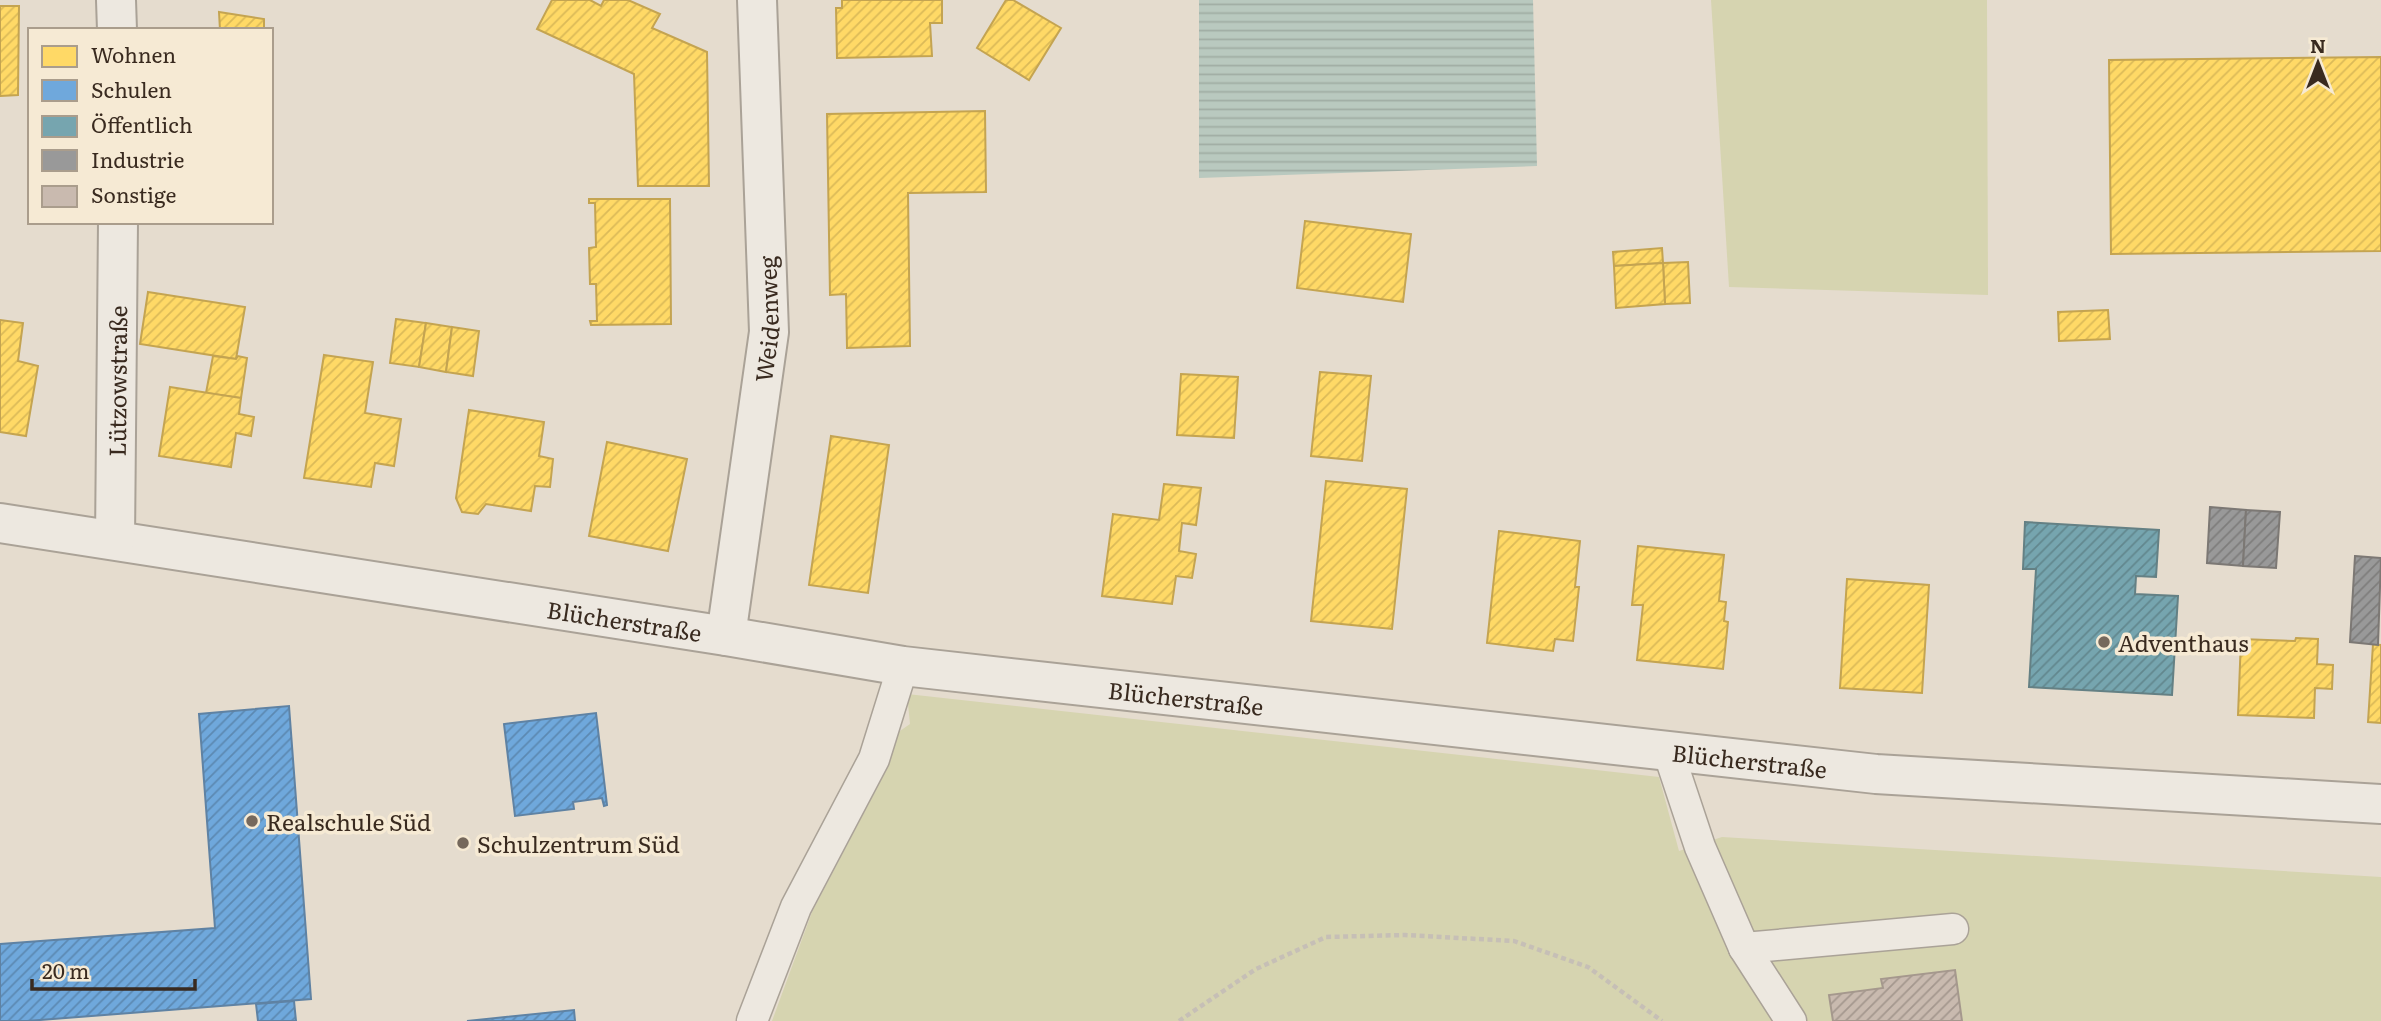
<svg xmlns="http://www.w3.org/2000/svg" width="2381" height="1021" viewBox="0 0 2381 1021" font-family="Literata,serif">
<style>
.grass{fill:#d6d4b0}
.water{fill:url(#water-rules)}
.homes{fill:url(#homes-hatch);stroke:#c4a451;stroke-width:2}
.schools{fill:url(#schools-hatch);stroke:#5f82a3;stroke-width:2}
.public{fill:url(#public-hatch);stroke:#648084;stroke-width:2}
.industry{fill:url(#industry-hatch);stroke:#7c7874;stroke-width:2}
.building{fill:url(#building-hatch);stroke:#a5988d;stroke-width:2}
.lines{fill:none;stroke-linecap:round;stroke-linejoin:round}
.lane-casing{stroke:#aaa297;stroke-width:33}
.street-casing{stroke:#aaa297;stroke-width:42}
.path{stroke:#c6bfb6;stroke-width:4.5;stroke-dasharray:5 3.5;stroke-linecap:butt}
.lane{stroke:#ede8e0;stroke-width:30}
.street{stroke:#ede8e0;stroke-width:38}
.poi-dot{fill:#75685c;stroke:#f6ead4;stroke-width:2.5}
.labels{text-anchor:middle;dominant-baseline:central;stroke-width:7;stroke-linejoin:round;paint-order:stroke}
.street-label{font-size:23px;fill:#392a1f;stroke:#f6ead4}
.poi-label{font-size:23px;fill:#392a1f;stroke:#f6ead4;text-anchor:start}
</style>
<defs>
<pattern id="water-rules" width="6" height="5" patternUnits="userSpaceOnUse" patternTransform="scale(1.75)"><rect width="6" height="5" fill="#b9c9bf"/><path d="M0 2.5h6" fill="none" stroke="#a0ada4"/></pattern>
<pattern id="homes-hatch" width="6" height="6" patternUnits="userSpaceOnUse" patternTransform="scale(1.75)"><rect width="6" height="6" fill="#ffd966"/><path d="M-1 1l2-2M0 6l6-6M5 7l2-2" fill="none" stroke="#dbba58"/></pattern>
<pattern id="schools-hatch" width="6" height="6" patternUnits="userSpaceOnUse" patternTransform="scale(1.75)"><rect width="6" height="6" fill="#6fa8dc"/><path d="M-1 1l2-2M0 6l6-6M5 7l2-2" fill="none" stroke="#5c89b2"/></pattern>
<pattern id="public-hatch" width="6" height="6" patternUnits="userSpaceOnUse" patternTransform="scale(1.75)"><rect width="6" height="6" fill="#76a5af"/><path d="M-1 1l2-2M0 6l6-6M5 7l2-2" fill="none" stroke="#62878e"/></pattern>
<pattern id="industry-hatch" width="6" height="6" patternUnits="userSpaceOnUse" patternTransform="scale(1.75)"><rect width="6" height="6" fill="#999"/><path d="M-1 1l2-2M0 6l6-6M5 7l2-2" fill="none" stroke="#7e7d7c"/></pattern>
<pattern id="building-hatch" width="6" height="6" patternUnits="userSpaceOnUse" patternTransform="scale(1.75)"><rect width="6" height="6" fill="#c9baaf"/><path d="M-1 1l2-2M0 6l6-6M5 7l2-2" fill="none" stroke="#a4978e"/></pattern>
</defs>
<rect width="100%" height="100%" fill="#e5dcce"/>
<!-- grass -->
<g class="grass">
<polygon points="1711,0 1987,0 1988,295 1729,287"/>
<polygon points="907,694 1659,777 1679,851 1722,837 2381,877 2381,1021 772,1021 812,912 889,765 897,733 910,724"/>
</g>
<!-- water -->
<polygon class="water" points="1199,0 1533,0 1537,166 1199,178"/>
<!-- homes -->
<g class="homes">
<polygon points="552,0 590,0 601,6 604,0 628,0 660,14 652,28 707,52 709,186 638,186 634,74 537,29"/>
<polygon points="842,0 942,0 942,23 930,23 932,56 837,58 836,8 842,8"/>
<polygon points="1006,0 1013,0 1061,28 1029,80 977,48"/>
<polygon points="0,6 19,6 18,95 0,96"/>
<polygon points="219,12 264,19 264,30 220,30"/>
<polygon points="2381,57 2381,251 2111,254 2109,60"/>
<polygon points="985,111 986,192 908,193 910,346 847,348 846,294 830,295 827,114"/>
<polygon points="589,199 670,199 671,324 591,325 590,321 597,321 596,284 590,284 589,248 596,247 595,203 589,203"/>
<polygon points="1305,221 1411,234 1403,302 1297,288"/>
<polygon points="1662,248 1663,263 1614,266 1613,252"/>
<polygon points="1688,262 1690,303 1665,304 1663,263"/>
<polygon points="1663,263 1665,304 1616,308 1614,266"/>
<polygon points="148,292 245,307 236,359 140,344"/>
<polygon points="2108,310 2110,339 2059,341 2058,312"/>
<polygon points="396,319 426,323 419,367 390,363"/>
<polygon points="0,320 23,323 18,361 38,366 26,436 0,432"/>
<polygon points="426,323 452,327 446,372 419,367"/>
<polygon points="452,327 479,331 473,376 446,372"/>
<polygon points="324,355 373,362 365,413 401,419 394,466 375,463 371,487 304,478"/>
<polygon points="213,356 236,359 238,356 247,358 241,398 206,393"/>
<polygon points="1320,372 1371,376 1362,461 1311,456"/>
<polygon points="1181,374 1238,377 1234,438 1177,435"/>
<polygon points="170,387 241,398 239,414 254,417 251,436 236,433 231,467 159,456"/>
<polygon points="469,410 544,422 539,456 553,459 550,487 535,486 531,511 486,504 478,514 462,512 456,498"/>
<polygon points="831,436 889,445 868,593 809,585"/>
<polygon points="607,442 687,459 668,551 589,536"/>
<polygon points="1326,481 1407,489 1392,629 1311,621"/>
<polygon points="1164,484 1201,488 1196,525 1182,523 1179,551 1196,554 1192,578 1176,576 1172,604 1102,596 1113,514 1159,520"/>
<polygon points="1499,531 1580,541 1575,587 1579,587 1573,641 1555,639 1553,651 1487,643"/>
<polygon points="1638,546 1724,555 1719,601 1726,602 1724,621 1728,622 1723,669 1637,660 1643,605 1632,605"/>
<polygon points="1847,579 1929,585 1922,693 1840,688"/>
<polygon points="2296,638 2318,639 2317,664 2333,665 2332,689 2315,688 2314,718 2238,715 2241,639 2295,641"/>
<polygon points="2373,644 2381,645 2381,723 2368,722"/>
</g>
<!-- schools -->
<g class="schools">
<polygon points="289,706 311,999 27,1021 0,1021 0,944 215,928 199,714"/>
<polygon points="596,713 607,805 604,806 602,798 573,802 574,809 515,816 504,724"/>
<polygon points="294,1001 296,1021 258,1021 256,1004"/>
<polygon points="574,1010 575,1021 467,1021"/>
</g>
<!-- public -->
<polygon class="public" points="2025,522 2159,530 2156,577 2136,576 2135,594 2178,596 2172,695 2029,687 2036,569 2023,569"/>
<!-- industry -->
<g class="industry">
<polygon points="2210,507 2246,510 2243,566 2207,563"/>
<polygon points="2246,510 2280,512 2276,568 2243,566"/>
<polygon points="2355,556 2381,558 2378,645 2350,642"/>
</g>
<!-- building -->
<polygon class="building" points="1955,970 1962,1021 1833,1021 1829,995 1883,988 1881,979"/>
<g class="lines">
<defs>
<g id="lane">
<polyline points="1668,751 1700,847 1744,948 1791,1021"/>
<polyline points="1744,948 1953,929"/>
<polyline points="752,1021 796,907 874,759 903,666"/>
</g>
<g id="street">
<polyline points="116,0 117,30"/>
<path id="s1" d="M0,523L726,636L903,666L1876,774L2381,804"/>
<path id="s2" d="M115,540L118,222"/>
<path id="s3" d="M726,636L769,332L757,0"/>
</g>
</defs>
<!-- lane casing -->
<use href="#lane" class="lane-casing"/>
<!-- street casing -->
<use href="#street" class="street-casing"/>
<!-- path -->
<polyline class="path" points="1179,1021 1256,969 1326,937 1405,935 1514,941 1588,967 1662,1021"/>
<!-- lane -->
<use href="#lane" class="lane"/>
<!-- street -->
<use href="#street" class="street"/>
</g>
<!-- markers -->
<g class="poi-dot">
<circle cx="2104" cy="642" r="7"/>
<circle cx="252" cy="821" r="7"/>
<circle cx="463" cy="843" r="7"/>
</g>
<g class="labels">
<!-- street labels -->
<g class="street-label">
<text stroke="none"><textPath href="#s3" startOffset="320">Weidenweg</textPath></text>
<text stroke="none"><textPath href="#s2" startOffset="159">Lützowstraße</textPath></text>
<text stroke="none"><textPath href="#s1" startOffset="632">Blücherstraße</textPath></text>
<text stroke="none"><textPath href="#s1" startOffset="1199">Blücherstraße</textPath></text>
<text stroke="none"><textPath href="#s1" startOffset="1766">Blücherstraße</textPath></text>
</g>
<!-- poi labels -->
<g class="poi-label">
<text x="2118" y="642">Adventhaus</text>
<text x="266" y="821">Realschule Süd</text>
<text x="477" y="843">Schulzentrum Süd</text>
</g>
</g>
<!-- legend -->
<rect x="28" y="28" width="245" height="196" fill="#f6ead4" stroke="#aa9d8c" stroke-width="2"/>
<rect x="42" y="46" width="35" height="21" fill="#ffd966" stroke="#aa9d8c" stroke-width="2"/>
<text x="91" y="63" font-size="21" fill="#392a1f">Wohnen</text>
<rect x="42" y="80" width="35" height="21" fill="#6fa8dc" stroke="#aa9d8c" stroke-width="2"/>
<text x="91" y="98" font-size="21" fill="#392a1f">Schulen</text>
<rect x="42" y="116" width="35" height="21" fill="#76a5af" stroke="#aa9d8c" stroke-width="2"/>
<text x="91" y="133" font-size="21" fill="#392a1f">Öffentlich</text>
<rect x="42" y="150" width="35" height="21" fill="#999999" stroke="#aa9d8c" stroke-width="2"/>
<text x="91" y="168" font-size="21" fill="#392a1f">Industrie</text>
<rect x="42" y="186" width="35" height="21" fill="#c9baaf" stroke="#aa9d8c" stroke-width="2"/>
<text x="91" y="203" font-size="21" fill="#392a1f">Sonstige</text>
<!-- north arrow -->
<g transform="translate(2318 63)" stroke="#f6ead4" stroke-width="5" paint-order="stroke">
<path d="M0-5L12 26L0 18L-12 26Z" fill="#392a1f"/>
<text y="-10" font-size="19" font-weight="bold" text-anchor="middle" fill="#392a1f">N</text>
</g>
<!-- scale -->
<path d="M32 979v10h163v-10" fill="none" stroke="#392a1f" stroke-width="3.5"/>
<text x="42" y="979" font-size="21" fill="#392a1f" stroke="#f6ead4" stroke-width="5" paint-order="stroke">20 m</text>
</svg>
